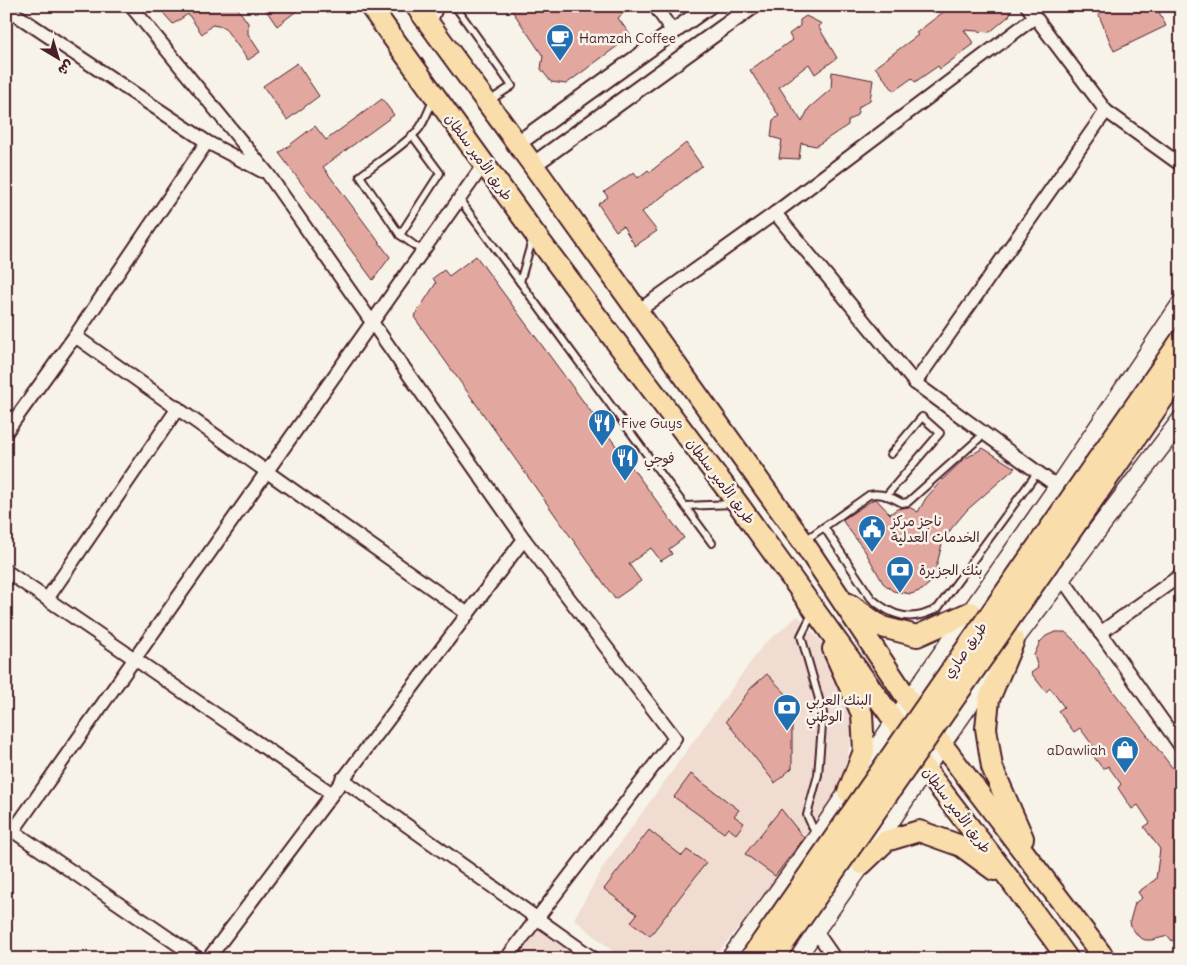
<svg xmlns="http://www.w3.org/2000/svg" width="1187" height="965" viewBox="0 0 1187 965" font-family="Delius,'Playpen Sans Arabic',sans-serif">
<style>
.built{fill:#f1dcd2}
.building{fill:#e2a8a0;stroke:#4a1f2b}
.lines{fill:none;stroke-linecap:round;stroke-linejoin:round}
.service-casing{stroke:#4a1f2b;stroke-width:10}
.minor-casing{stroke:#4a1f2b;stroke-width:16}
.tertiary-casing{stroke:#4a1f2b;stroke-width:19}
.secondary-casing{stroke:#4a1f2b;stroke-width:21}
.primary-casing{stroke:#4a1f2b;stroke-width:24}
.service{stroke:#f7f3e8;stroke-width:6}
.minor{stroke:#f7f3e8;stroke-width:12}
.tertiary{stroke:#f7f3e8;stroke-width:15}
.secondary{stroke:#f7f3e8;stroke-width:18}
.primary{stroke:#f9deab;stroke-width:20}
.primary-bridge-casing{stroke:#4a1f2b;stroke-width:24;stroke-linecap:butt}
.primary-bridge{stroke:#f9deab;stroke-width:20}
.labels{text-anchor:middle;dominant-baseline:central;stroke-width:5;stroke-linejoin:round;paint-order:stroke}
.poi-label{font-size:14px;fill:#4a1f2b;stroke:#f7f3e8;text-anchor:start}
.street-label{font-size:14px;fill:#4a1f2b;stroke:#f7f3e8}
</style>
<rect width="100%" height="100%" fill="#f7f3e8"/>
<filter id="ink" filterUnits="userSpaceOnUse"><feTurbulence type="fractalNoise" baseFrequency=".02" numOctaves="2"/><feDisplacementMap in="SourceGraphic" scale="10" xChannelSelector="R" yChannelSelector="G"/><feConvolveMatrix kernelMatrix="1 2 1 2 8 2 1 2 1" color-interpolation-filters="sRGB"/></filter>
<g filter="url(#ink)">
<!-- built -->
<g class="built">
<polygon points="798,616 847,670 854,717 843,784 802,849 713,959 622,959 574,919 605,864 763,645"/>
<polygon points="538,925 585,959 513,959"/>
</g>
<!-- building -->
<g class="building">
<polygon points="157,6 236,6 248,23 248,34 260,52 248,60 224,27 212,25 202,34 188,14 173,24"/>
<polygon points="263,6 303,6 277,26"/>
<polygon points="509,6 631,6 618,18 631,36 566,84 551,82 541,69 543,56"/>
<polygon points="951,6 1013,6 1009,16 990,32 964,30 974,44 940,69 938,66 915,82 912,78 894,91 875,67 918,35 916,33"/>
<polygon points="1095,6 1156,6 1166,26 1114,51"/>
<polygon points="806,16 822,24 818,26 837,58 815,74 809,64 779,87 802,122 809,108 831,89 832,72 873,80 870,100 859,107 857,115 848,121 848,125 816,146 801,143 799,159 779,158 782,140 771,137 773,120 779,116 750,70 792,40 789,34 800,26 800,20"/>
<polygon points="297,63 319,96 287,120 263,86"/>
<polygon points="382,99 394,115 323,167 390,257 373,280 279,153 315,126 326,140"/>
<polygon points="686,143 702,166 642,212 657,231 635,246 623,226 616,231 598,204 608,197 604,192 634,172 638,178 648,170 650,172"/>
<polygon points="476,256 684,538 669,549 672,554 661,561 651,548 629,564 641,581 615,599 414,317 436,283 433,278 444,270 449,276"/>
<polygon points="983,448 1015,468 967,510 951,529 942,544 934,576 930,583 922,590 911,594 893,591 883,583 865,551 842,520 874,499 876,499 890,514 897,509 909,507 918,512 926,498 942,480 963,460"/>
<polygon points="1055,632 1065,632 1073,639 1181,779 1181,935 1172,941 1168,936 1152,940 1145,940 1139,937 1131,927 1130,921 1135,903 1142,898 1138,892 1156,879 1160,849 1144,827 1150,823 1138,805 1132,809 1118,788 1121,784 1108,766 1103,769 1088,749 1093,746 1080,728 1074,732 1058,711 1064,707 1050,688 1046,692 1031,673 1038,668 1034,655 1040,642 1046,636"/>
<polygon points="767,674 792,700 792,768 775,783 726,721 751,688"/>
<polygon points="691,774 739,810 734,816 744,823 736,834 728,828 724,833 674,797"/>
<polygon points="781,809 804,838 775,876 745,854"/>
<polygon points="649,830 682,856 687,850 706,863 650,936 631,922 637,914 604,889"/>
</g>
<g class="lines">
<defs>
<g id="service">
<polyline points="455,6 512,86 489,101"/>
<polyline points="433,24 440,6"/>
<path d="M412,135L440,173L400,235L360,176C379,161 401,148 418,130C425,122 429,108 434,99"/>
<polyline points="459,199 712,543"/>
<polyline points="400,235 422,251"/>
<polyline points="520,282 533,237"/>
<path d="M984,434L908,502L902,503C892,497 881,492 869,495L824,527L871,598C892,617 912,623 938,608L1037,473"/>
<polyline points="886,496 940,433 922,417 891,454"/>
<polyline points="685,506 733,504"/>
<polyline points="804,541 824,527"/>
<polyline points="812,614 801,636 823,713 818,775 807,815 816,835"/>
</g>
<g id="minor">
<polyline points="131,6 268,174 524,539 675,738 506,959"/>
<polyline points="655,6 673,32"/>
<polyline points="1027,6 1106,111 1181,165"/>
<polyline points="9,10 207,142 262,171"/>
<polyline points="775,213 915,383 1058,487"/>
<polyline points="638,311 775,213 1035,17"/>
<polyline points="75,336 468,614"/>
<polyline points="915,383 1106,111"/>
<polyline points="6,432 75,336 207,142"/>
<polyline points="6,571 331,793"/>
<polyline points="1061,577 1181,747"/>
<polyline points="47,599 178,408"/>
<polyline points="1100,633 1181,575"/>
<polyline points="342,779 594,959"/>
<polyline points="815,930 835,959"/>
<polyline points="199,959 13,831 484,164"/>
<polyline points="208,959 524,539"/>
</g>
<g id="tertiary">
<polyline points="6,12 11,6"/>
<polyline points="517,144 709,6"/>
<polyline points="533,165 753,6"/>
</g>
<g id="secondary">
<polyline points="730,959 817,838 909,701 1058,487 1181,304"/>
<polyline points="795,959 862,864 942,743 1014,640 1181,420"/>
</g>
<g id="primary">
<polyline points="370,6 534,233 738,504 896,723 925,769 1014,885 1068,959"/>
<polyline points="416,6 533,165 803,542 909,701 1105,959"/>
<polyline points="849,604 882,627 917,636 971,612"/>
<polyline points="1014,640 989,699 986,728 992,767 1023,838"/>
<polyline points="833,649 862,714 864,751 848,792"/>
<polyline points="862,864 886,841 919,831 961,846 994,870"/>
</g>
</defs>
<!-- service casing -->
<use href="#service" class="service-casing"/>
<!-- minor casing -->
<use href="#minor" class="minor-casing"/>
<!-- tertiary casing -->
<use href="#tertiary" class="tertiary-casing"/>
<!-- secondary casing -->
<use href="#secondary" class="secondary-casing"/>
<!-- primary casing -->
<use href="#primary" class="primary-casing"/>
<!-- service -->
<use href="#service" class="service"/>
<!-- minor -->
<use href="#minor" class="minor"/>
<!-- tertiary -->
<use href="#tertiary" class="tertiary"/>
<!-- secondary -->
<use href="#secondary" class="secondary"/>
<!-- primary -->
<use href="#primary" class="primary"/>
<defs>
<g id="primary-bridge">
<polyline points="750,959 1181,340"/>
<polyline points="773,959 1181,373"/>
</g>
</defs>
<!-- primary-bridge casing -->
<use href="#primary-bridge" class="primary-bridge-casing"/>
<!-- primary-bridge -->
<use href="#primary-bridge" class="primary-bridge"/>
</g>
</g>
<!-- icons -->
<defs>
<symbol id="cafe-pin" viewBox="-11 -11 22 30"><path d="M0 17L-7.5 6A9.5 9.5 0 1 1 7.5 6Z" fill="#1f6fb2" stroke="#f7f3e8"/><path d="M-5.5-4.5H6V0H3Q3 3.5 0 3.5H-2.5Q-5.5 3.5-5.5 0ZM3-3.2v2h1.7v-2ZM-6 4.5H4V6H-6Z" fill="#fff"/></symbol>
<symbol id="restaurant-pin" viewBox="-11 -11 22 30"><path d="M0 17L-7.5 6A9.5 9.5 0 1 1 7.5 6Z" fill="#1f6fb2" stroke="#f7f3e8"/><path d="M-5-6h1v4h1v-4h1v4h1v-4h1v5L-1.5 .5V6h-2V.5L-5-1ZM5-6V6H3V1.5H1.5Q1.5-4 5-6Z" fill="#fff"/></symbol>
<symbol id="civic-pin" viewBox="-11 -11 22 30"><path d="M0 17L-7.5 6A9.5 9.5 0 1 1 7.5 6Z" fill="#1f6fb2" stroke="#f7f3e8"/><path d="M-.6-6.5H3V-4.5H.6V-3L4-1V1h2V6H-6V1h2V-1L-.6-3ZM-1.2 2.5V6h2.4V2.5Z" fill="#fff"/></symbol>
<symbol id="bank-pin" viewBox="-11 -11 22 30"><path d="M0 17L-7.5 6A9.5 9.5 0 1 1 7.5 6Z" fill="#1f6fb2" stroke="#f7f3e8"/><path d="M-6-4H6V4H-6ZM0-2.3a2.3 2.3 0 1 0 0 4.6a2.3 2.3 0 1 0 0-4.6Z" fill="#fff"/></symbol>
<symbol id="shop-pin" viewBox="-11 -11 22 30"><path d="M0 17L-7.5 6A9.5 9.5 0 1 1 7.5 6Z" fill="#1f6fb2" stroke="#f7f3e8"/><path d="M-5-2.5h2.3a2.7 3.5 0 0 1 5.4 0H5L5.5 6h-11ZM-1.5-2.5h3a1.5 2.3 0 0 0-3 0Z" fill="#fff"/></symbol>
</defs>
<g fill-rule="evenodd">
<use href="#cafe-pin" x="544" y="22" width="32" height="43"/>
<use href="#restaurant-pin" x="586" y="407" width="32" height="43"/>
<use href="#restaurant-pin" x="609" y="442" width="32" height="43"/>
<use href="#civic-pin" x="856" y="513" width="32" height="43"/>
<use href="#bank-pin" x="884" y="554" width="32" height="43"/>
<use href="#bank-pin" x="771" y="692" width="32" height="43"/>
<use href="#shop-pin" x="1109" y="734" width="32" height="43"/>
</g>
<g class="labels">
<!-- poi labels -->
<g class="poi-label">
<text x="579" y="38">Hamzah Coffee</text>
<text x="621" y="423">Five Guys</text>
<text x="644" y="458">فوجي</text>
<text x="891" y="521">ناجز مركز<tspan x="891" dy="16">الخدمات العدلية</tspan></text>
<text x="919" y="570">بنك الجزيرة</text>
<text x="806" y="700">البنك العربي<tspan x="806" dy="16">الوطني</tspan></text>
<text x="1106" y="750" text-anchor="end">aDawliah</text>
</g>
<!-- street labels -->
<g class="street-label">
<text transform="translate(479 157) rotate(54)">طريق الأمير سلطان</text>
<text transform="translate(721 481) rotate(53)">طريق الأمير سلطان</text>
<text transform="translate(965 650) rotate(-55)">طريق صاري</text>
<text transform="translate(957 810) rotate(53)">طريق الأمير سلطان</text>
</g>
</g>
<!-- margin -->
<rect width="1187" height="965" fill="none" stroke="#f7f3e8" stroke-width="25"/>
<rect x="12" y="12" width="1162" height="940" fill="none" stroke="#4a1f2b" stroke-width="2" filter="url(#ink)"/>
<!-- north arrow -->
<g transform="translate(58 58) rotate(142)" stroke="#f7f3e8" stroke-width="4" paint-order="stroke">
<path d="M0-4L9 19L0 12L-9 19Z" fill="#4a1f2b"/>
<text y="-8" font-size="14" font-weight="bold" text-anchor="middle" fill="#4a1f2b">ش</text>
</g>
</svg>
